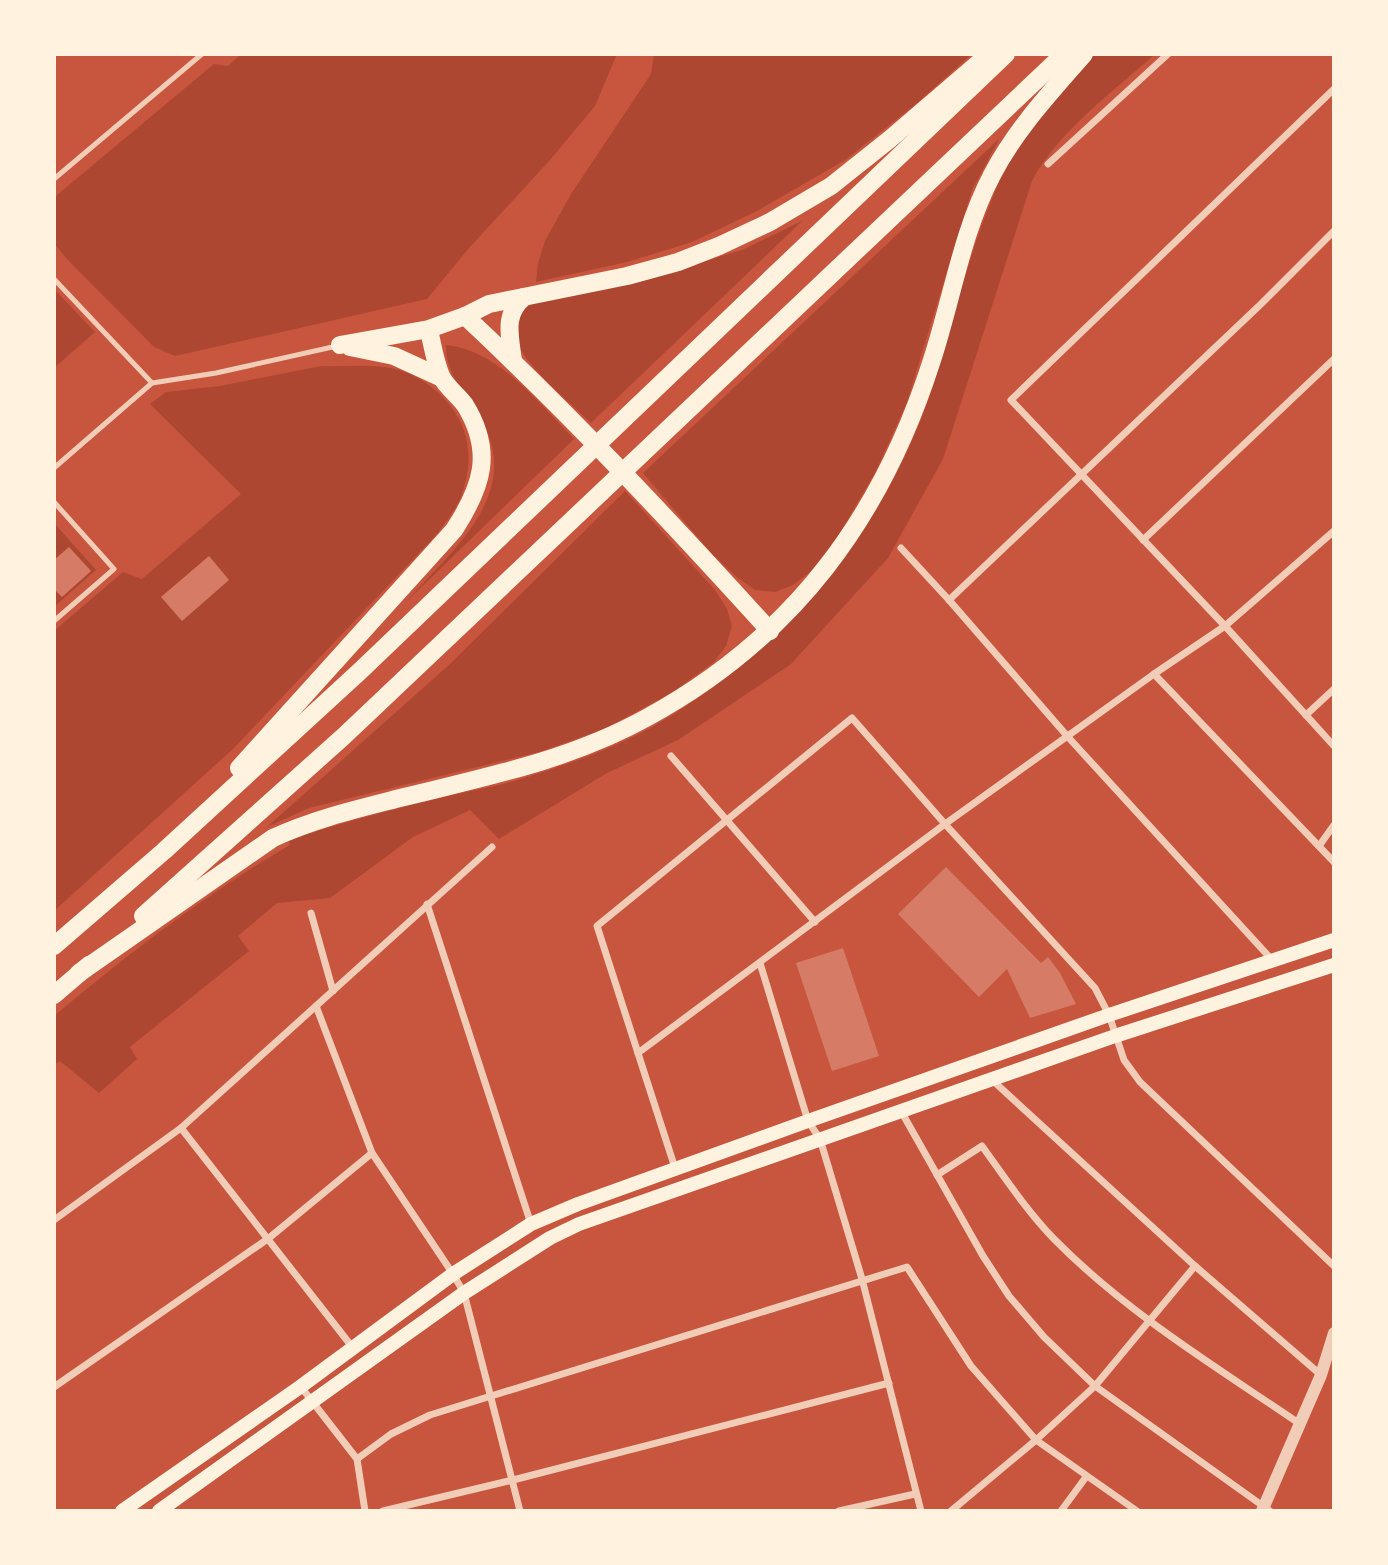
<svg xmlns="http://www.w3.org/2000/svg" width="1388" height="1565" viewBox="0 0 1388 1565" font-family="Barlow,sans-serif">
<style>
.green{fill:#ae4732}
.building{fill:#d67c66}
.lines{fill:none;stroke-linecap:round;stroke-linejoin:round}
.service{stroke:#f1ccb7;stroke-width:5}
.minor{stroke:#f1ccb7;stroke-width:7}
.tertiary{stroke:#f1ccb7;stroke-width:12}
.secondary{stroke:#fff3e0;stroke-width:14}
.motorway{stroke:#fff3e0;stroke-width:18}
</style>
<rect width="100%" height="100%" fill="#c8553d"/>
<!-- green -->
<g class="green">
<polygon points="241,54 617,54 595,106 550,160 469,248 427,299 175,356 154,347 66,258 54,243 54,200 57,195 214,64 228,66"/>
<polygon points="654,54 972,54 917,103 845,160 757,211 692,242 627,262 536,282 538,263 545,241 571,194 651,74"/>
<path d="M1094,54H1155C1113,92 1059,130 1032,181L943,459L888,558L791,664L678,740L607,773L499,839L470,810L413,837L330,898L277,903L238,936L249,951L130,1047L137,1059L99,1093L60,1061L54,1065V1016C128,954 207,893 290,845L289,840C343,822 398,808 453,795C477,789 501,786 524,778C572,763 621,746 664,720C793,643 892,520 936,376C957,305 975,230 1008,163C1026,126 1062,82 1094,54Z"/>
<polygon points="999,139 972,190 907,402 876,471 838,536 811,571 793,585 775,592 755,590 738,578 712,554 643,473"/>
<path d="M802,221L591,423C572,404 524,365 517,341C512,326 522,312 532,302L658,275L742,250Z"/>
<polygon points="54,289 95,332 54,368"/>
<path d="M446,345C499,350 538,403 574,439L406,602C453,549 526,492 479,416C464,391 446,375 446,345Z"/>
<path d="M321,366C347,367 377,363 402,371C434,381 466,415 468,449C470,465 466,482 461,497C456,510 445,522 438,533L233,749L54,911V631L123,572L142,579L241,494L150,404L166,392L220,386Z"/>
<polygon points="625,491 715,590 727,609 732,626 726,646 714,662 673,692 604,729 539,752 309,808 267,827 450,664"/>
<polygon points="54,523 96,570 54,607"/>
</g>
<!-- building -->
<g class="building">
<polygon points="69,547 91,571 62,597 54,589 54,560"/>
<polygon points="209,556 229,580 182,621 161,597"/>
<polygon points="946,867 1041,963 1048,957 1060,973 1076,1004 1030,1018 1007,969 979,997 898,914"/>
<polygon points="843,948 879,1056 832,1071 796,963"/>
</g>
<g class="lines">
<!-- service -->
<g class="service">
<polyline points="54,179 202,54"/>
<polyline points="54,279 152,383 216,373 337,346"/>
<polyline points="54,468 152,383"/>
<polyline points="54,502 114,569 54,621"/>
</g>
<!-- minor -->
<g class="minor">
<polyline points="1334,89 1011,400 1225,626 1334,746"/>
<polyline points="1048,164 1168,54"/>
<polyline points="1143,540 1334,359"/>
<polyline points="901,548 949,600 1068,737 1273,961"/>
<polyline points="949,600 1261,304 1334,231"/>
<polyline points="1154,674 1334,862"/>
<polyline points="1306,715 1334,689"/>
<polyline points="671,756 815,922"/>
<polyline points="1319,846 1334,825"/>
<polyline points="427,904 531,1224"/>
<polyline points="311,913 333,991"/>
<polyline points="760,963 808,1121 820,1139 862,1279 921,1511"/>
<polyline points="316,1006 372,1153 453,1274 464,1293 520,1511"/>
<polyline points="638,1053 945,824 1154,674 1225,626 1334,531"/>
<polyline points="991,1079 1195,1266 1321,1375"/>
<polyline points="901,1111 983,1256 1009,1296 1044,1337 1095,1386 1270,1511"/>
<polyline points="181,1128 353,1348"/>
<polyline points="675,1168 597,926 852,718 945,824 1095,988 1109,1015 1124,1060 1140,1082 1334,1266"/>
<path d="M937,1175L982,1146C1005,1178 1027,1211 1054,1239C1127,1313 1215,1366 1300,1424"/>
<polyline points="54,1220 181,1128 492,847"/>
<polyline points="54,1387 269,1238 372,1153"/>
<polyline points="301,1387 357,1459 365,1511"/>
<polyline points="357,1459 391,1434 430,1415 907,1267 971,1366 1036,1440 1137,1511"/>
<polyline points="383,1511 513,1480 889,1383"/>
<polyline points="839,1511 915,1494"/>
<polyline points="951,1511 1036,1440 1095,1386 1195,1266"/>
<polyline points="1061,1511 1086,1477"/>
</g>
<!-- tertiary -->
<polyline class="tertiary" points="1262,1511 1321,1375 1334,1333"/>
<!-- secondary -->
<g class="secondary">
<polyline points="122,1511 300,1387 453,1274 531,1224 578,1204 808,1121 1109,1015 1334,940"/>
<polyline points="159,1511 464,1293 550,1238 579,1224 1115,1036 1334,965"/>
</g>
<!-- motorway -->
<g class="motorway">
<path d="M465,316C572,416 672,523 770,631"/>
<polyline points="340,345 429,329 465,316 489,304 627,276 678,262 719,246 770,222 831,186 890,139 989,54"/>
<polyline points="350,347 394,356 442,378"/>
<path d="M513,361C510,336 503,314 524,297"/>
<path d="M239,768L454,530C482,487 494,452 465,405C458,395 446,387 441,376C435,361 432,345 429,329"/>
<polyline points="143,916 344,736 1064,54"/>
<polyline points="54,946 164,851 359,672 1006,54"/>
<path d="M79,973L273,838C314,819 357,809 400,798C485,777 571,760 648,717C794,637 882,517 932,360C952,299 962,232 992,175C1016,129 1050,93 1084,54"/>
<polyline points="54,995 89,965"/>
</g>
</g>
<!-- border -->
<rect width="1388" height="1565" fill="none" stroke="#fff3e0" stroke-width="112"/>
</svg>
